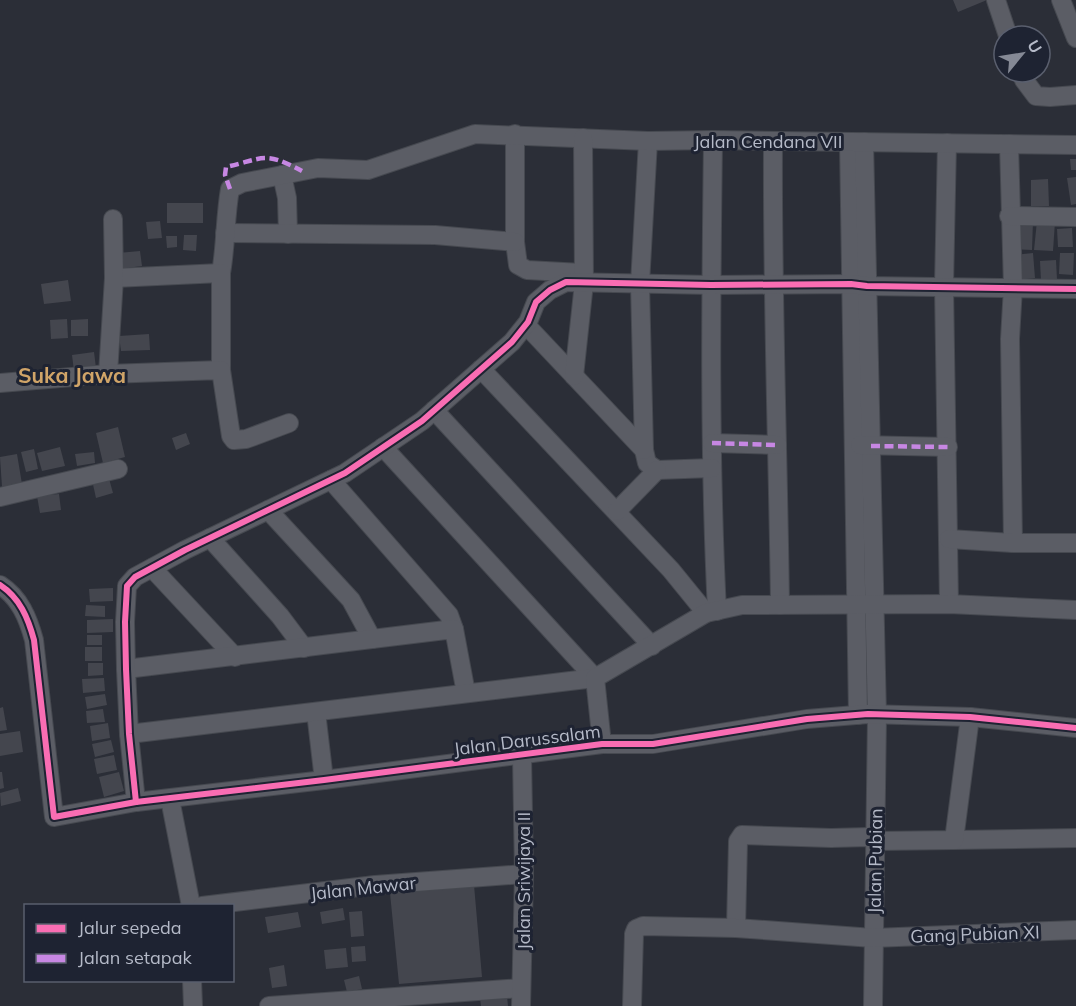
<svg xmlns="http://www.w3.org/2000/svg" width="1076" height="1006" viewBox="0 0 1076 1006" font-family="Mulish,sans-serif">
<style>
.building{fill:#44464e}
.lines{fill:none;stroke-linecap:round;stroke-linejoin:round}
.minor-casing{stroke:#464950;stroke-width:20}
.minor{stroke:#5b5d65;stroke-width:18}
.quiet{stroke:#c787e3;stroke-width:4.5;stroke-dasharray:9 4.5;stroke-linecap:butt}
.cycleway-casing{stroke:#1e2332;stroke-width:10}
.cycleway{stroke:#f96db3;stroke-width:6}
.labels{text-anchor:middle;dominant-baseline:central;stroke-width:6;stroke-linejoin:round;paint-order:stroke}
.street-label{font-size:18px;fill:#b5bac8;stroke:#1e2332}
.quarter-label{font-size:21px;font-weight:bold;fill:#d0a468;stroke:#1e2332}
</style>
<rect width="100%" height="100%" fill="#2b2e37"/>
<!-- building -->
<g class="building">
<polygon points="953,0 987,0 958,12"/>
<polygon points="1070,159 1076,159 1076,170 1071,170"/>
<polygon points="1076,177 1076,204 1071,205 1067,178"/>
<polygon points="1048,179 1049,206 1031,206 1031,180"/>
<rect x="167" y="203" width="36" height="20"/>
<polygon points="1013,220 1033,221 1032,250 1013,249"/>
<polygon points="160,221 162,238 148,239 146,222"/>
<polygon points="1037,221 1055,222 1053,251 1034,250"/>
<polygon points="1072,228 1073,247 1058,247 1057,229"/>
<polygon points="184,235 197,235 196,251 183,250"/>
<polygon points="166,236 177,236 177,247 167,248"/>
<polygon points="140,251 142,266 120,269 118,253"/>
<polygon points="1033,253 1035,278 1016,280 1014,255"/>
<polygon points="1060,253 1074,253 1073,275 1059,274"/>
<polygon points="1056,260 1057,280 1041,281 1040,261"/>
<polygon points="68,280 71,301 44,304 41,284"/>
<polygon points="67,319 68,338 51,339 50,320"/>
<polygon points="88,319 88,336 71,336 71,320"/>
<polygon points="149,334 150,350 121,351 119,336"/>
<polygon points="94,352 96,368 74,371 72,355"/>
<polygon points="118,427 125,457 103,463 96,433"/>
<polygon points="186,433 190,444 176,450 172,438"/>
<polygon points="60,447 65,466 42,471 37,453"/>
<polygon points="34,449 38,469 26,472 21,452"/>
<polygon points="94,452 95,463 77,466 75,454"/>
<polygon points="17,454 22,484 2,487 0,457"/>
<polygon points="108,475 113,493 96,498 92,480"/>
<polygon points="59,494 61,510 40,513 37,496"/>
<polygon points="113,588 113,601 90,602 89,589"/>
<polygon points="86,605 105,606 105,617 85,616"/>
<polygon points="113,619 113,632 87,633 87,620"/>
<rect x="87" y="635" width="15" height="10"/>
<rect x="85" y="647" width="17" height="14"/>
<polygon points="88,663 103,663 103,675 88,676"/>
<polygon points="104,678 105,691 83,693 82,679"/>
<polygon points="105,694 107,705 87,709 85,697"/>
<polygon points="3,707 7,730 0,731 0,708"/>
<polygon points="103,709 105,722 87,723 86,711"/>
<polygon points="108,723 110,738 92,741 90,726"/>
<polygon points="20,731 23,752 0,756 0,734"/>
<polygon points="111,740 114,752 95,757 92,744"/>
<polygon points="114,755 117,770 97,774 94,759"/>
<polygon points="0,772 2,772 4,788 0,789"/>
<polygon points="119,772 124,791 104,797 99,777"/>
<polygon points="18,788 21,801 1,806 0,793"/>
<polygon points="474,885 482,977 399,984 390,893"/>
<polygon points="343,908 345,920 322,924 320,912"/>
<polygon points="362,911 364,936 351,937 349,912"/>
<polygon points="298,912 301,927 268,933 265,917"/>
<polygon points="365,946 366,961 352,962 351,947"/>
<polygon points="346,948 348,967 326,969 324,950"/>
<polygon points="284,965 287,986 272,988 269,968"/>
<polygon points="359,976 362,989 347,992 344,980"/>
<polygon points="507,996 508,1006 481,1006 480,998"/>
</g>
<g class="lines">
<defs>
<g id="minor">
<polyline points="996,0 1008,36"/>
<polyline points="1061,0 1076,38"/>
<polyline points="1021,72 1024,80 1036,96 1050,97 1076,95"/>
<polyline points="515,134 515,242 518,265 527,270 582,273"/>
<path d="M713,140C711,297 709,454 717,611"/>
<polyline points="648,141 640,284 644,450 647,463 657,470 712,468"/>
<path d="M773,141C772,295 778,450 780,605"/>
<polyline points="849,142 858,715"/>
<polyline points="864,142 877,716 873,1006"/>
<polyline points="947,143 944,286 949,604"/>
<polyline points="1009,144 1013,287 1010,339 1013,543"/>
<polyline points="282,175 287,198 288,234"/>
<polyline points="1009,216 1076,217"/>
<polyline points="225,233 435,235 515,242"/>
<path d="M221,273C226,245 225,217 230,189L242,183L318,168L368,170L475,134L648,141L713,140L1076,145"/>
<polyline points="114,278 221,273 221,370"/>
<polyline points="526,325 644,450"/>
<polyline points="481,369 671,570 706,613"/>
<polyline points="108,374 114,278 113,219"/>
<polyline points="574,376 584,283 583,138"/>
<polyline points="0,383 108,374 221,370 231,436 234,440 246,439 289,423"/>
<polyline points="434,410 652,646"/>
<polyline points="712,443 777,445"/>
<polyline points="860,445 948,447"/>
<polyline points="383,447 595,678"/>
<polyline points="331,480 449,615 454,629"/>
<polyline points="0,497 118,469"/>
<polyline points="268,510 351,600 372,639"/>
<polyline points="617,511 657,470"/>
<polyline points="210,538 280,616 304,648"/>
<polyline points="949,539 1013,543 1076,543"/>
<polyline points="152,568 235,657"/>
<path d="M0,585C20,598 28,618 34,640L54,817L136,802L324,780L602,744H653L807,719L868,714L970,717L1076,728"/>
<polyline points="126,669 454,629 466,693"/>
<polyline points="316,712 324,780"/>
<polyline points="129,734 595,678"/>
<polyline points="602,744 595,678 706,613 742,605 949,604 1076,610"/>
<polyline points="170,799 191,906"/>
<polyline points="136,802 129,734 126,669 125,622 127,586 135,577 185,550 345,473 422,421 512,342 528,322 536,302 550,290 566,282 711,285 851,284 867,286 1076,289"/>
<polyline points="954,840 1076,838"/>
<polyline points="202,906 375,885 524,874"/>
<polyline points="736,928 738,841 742,835 831,838 869,837 876,841 954,840 970,717"/>
<polyline points="192,980 193,1006"/>
<polyline points="269,1006 521,988"/>
<polyline points="521,1006 524,874 522,756"/>
<polyline points="632,1006 634,934 636,929 643,926 736,928 873,938 1076,930"/>
</g>
</defs>
<!-- minor casing -->
<use href="#minor" class="minor-casing"/>
<!-- minor -->
<use href="#minor" class="minor"/>
<!-- quiet -->
<g class="quiet">
<path d="M230,189L225,175L226,167C265,158 264,151 302,171"/>
<polyline points="712,443 777,445"/>
<polyline points="871,446 948,447"/>
</g>
<defs>
<g id="cycleway">
<path d="M0,585C20,598 28,618 34,640L54,817L136,802L324,780L602,744H653L807,719L868,714L970,717L1076,728"/>
<polyline points="136,802 129,734 126,669 125,622 127,586 135,577 185,550 345,473 422,421 512,342 528,322 536,302 550,290 566,282 711,285 851,284 867,286 1076,289"/>
</g>
</defs>
<!-- cycleway casing -->
<use href="#cycleway" class="cycleway-casing"/>
<!-- cycleway -->
<use href="#cycleway" class="cycleway"/>
</g>
<g class="labels">
<!-- street labels -->
<g class="street-label">
<text x="768" y="141">Jalan Cendana VII</text>
<text transform="translate(527 740) rotate(-7)">Jalan Darussalam</text>
<text transform="translate(875 861) rotate(-89)">Jalan Pubian</text>
<text transform="translate(523 881) rotate(-90)">Jalan Sriwijaya II</text>
<text transform="translate(363 888) rotate(-6)">Jalan Mawar</text>
<text transform="translate(975 934) rotate(-2)">Gang Pubian XI</text>
</g>
<!-- quarter labels -->
<g class="quarter-label">
<text x="72" y="375">Suka Jawa</text>
</g>
</g>
<!-- legend -->
<rect x="24" y="904" width="210" height="78" fill="#1e2332" stroke="#5a5f6e" stroke-width="1.5"/>
<rect x="36" y="924" width="30" height="9" fill="#f96db3" stroke="#5a5f6e" stroke-width="1.5"/>
<text x="78" y="934" font-size="18" fill="#b5bac8">Jalur sepeda</text>
<rect x="36" y="954" width="30" height="9" fill="#c787e3" stroke="#5a5f6e" stroke-width="1.5"/>
<text x="78" y="964" font-size="18" fill="#b5bac8">Jalan setapak</text>
<!-- north arrow -->
<g transform="translate(1022 54) rotate(60)"><circle r="28" fill="#1e2332" stroke="#5a5f6e" stroke-width="1.5"/>
<path d="M0-4.5L10 22L0 15L-10 22Z" fill="#858995"/>
<text y="-9" font-size="16" font-weight="bold" text-anchor="middle" fill="#b5bac8">U</text>
</g>
</svg>
